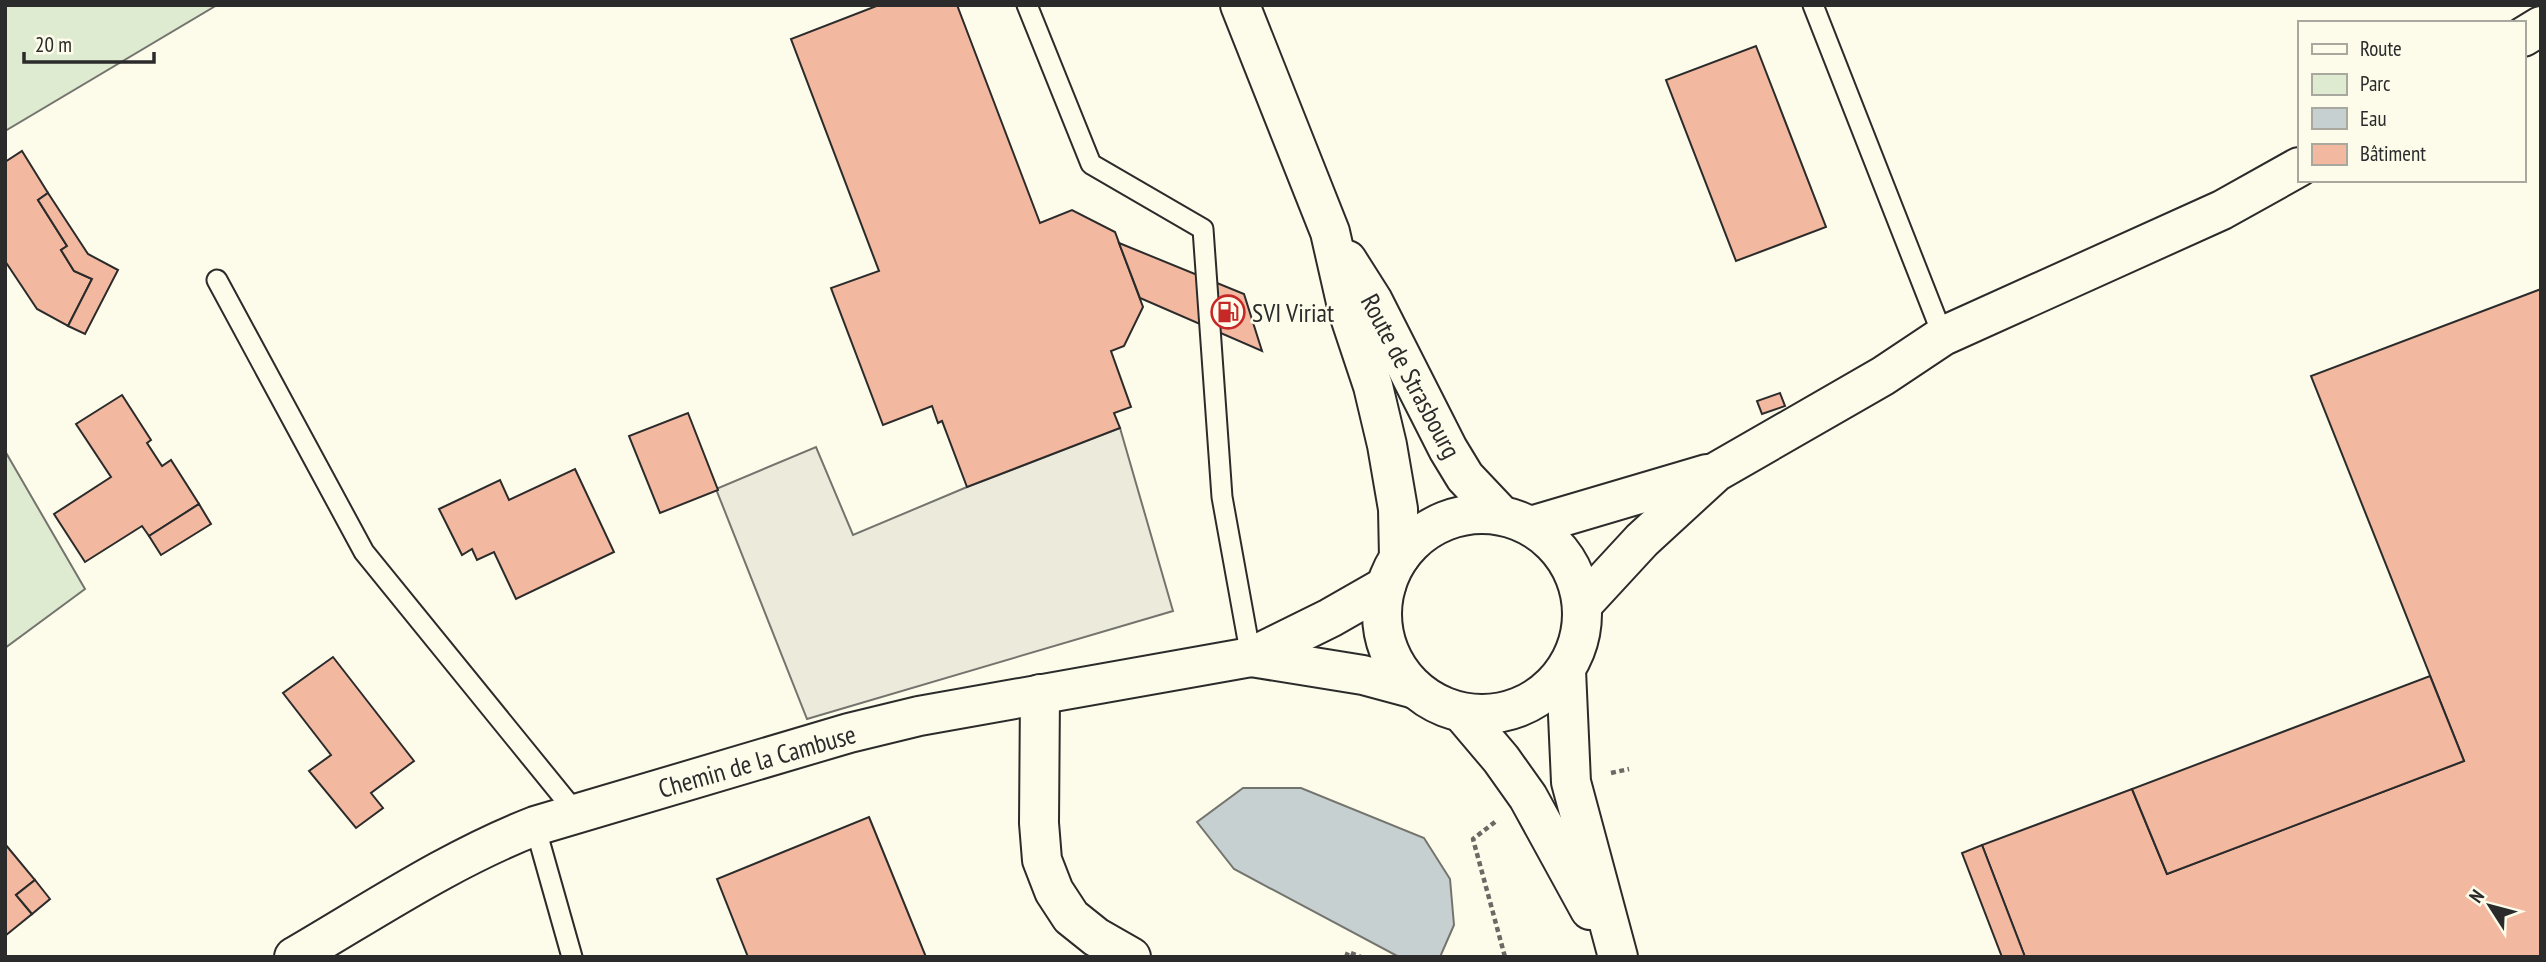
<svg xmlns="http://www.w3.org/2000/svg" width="2546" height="962" viewBox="0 0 2546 962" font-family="'PT Sans Narrow',sans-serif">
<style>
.green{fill:#deebd1;stroke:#74746e;stroke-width:2}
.parking{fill:#eceadb;stroke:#74746e;stroke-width:2}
.water{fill:#c7d0d0;stroke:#74746e;stroke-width:2}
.building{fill:#f2b8a0;stroke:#2b2b2b;stroke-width:2}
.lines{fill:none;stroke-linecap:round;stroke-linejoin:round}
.service-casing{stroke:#2b2b2b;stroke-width:23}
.minor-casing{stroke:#2b2b2b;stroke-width:42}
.primary-casing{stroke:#2b2b2b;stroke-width:42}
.path{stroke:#6a6964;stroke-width:4.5;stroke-dasharray:5 3.5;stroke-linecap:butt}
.service{stroke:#fdfbea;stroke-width:19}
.minor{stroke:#fdfbea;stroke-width:38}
.primary{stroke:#fdfbea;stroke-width:38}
.labels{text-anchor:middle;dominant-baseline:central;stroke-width:5;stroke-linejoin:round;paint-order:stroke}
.poi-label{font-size:26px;fill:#2b2b2b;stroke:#fdfbea;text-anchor:start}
.street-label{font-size:26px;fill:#2b2b2b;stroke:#fdfbea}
</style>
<rect width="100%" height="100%" fill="#fdfbea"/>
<!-- green -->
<g class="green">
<polygon points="5,5 217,5 5,131"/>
<polygon points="5,451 85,589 5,648"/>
</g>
<!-- parking -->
<polygon class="parking" points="1120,428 1173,611 807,719 716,489 816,447 853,535 967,487"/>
<!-- water -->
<polygon class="water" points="1243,788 1301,788 1424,838 1450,879 1454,925 1440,957 1399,957 1234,869 1197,822"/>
<!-- building -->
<g class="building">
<polygon points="879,5 957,5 1040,223 1072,210 1115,232 1143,307 1124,346 1111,351 1131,407 1114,413 1120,428 967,487 942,421 938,423 932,406 883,425 831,288 879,271 791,39"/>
<polygon points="1756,46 1826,227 1736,261 1666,80"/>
<polygon points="22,151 48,193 38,200 67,246 61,250 74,271 92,279 68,326 37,309 5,261 5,162"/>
<polygon points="48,193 88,254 118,270 85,334 68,326 92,279 74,271 61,250 67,246 38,200"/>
<polygon points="1119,243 1244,294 1262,351 1140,298"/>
<polygon points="2541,289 2541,957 2025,957 1982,845 2132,789 2167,874 2464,761 2311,376"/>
<polygon points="1780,393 1785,406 1762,414 1757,401"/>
<polygon points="122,395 151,440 147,443 162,466 171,460 199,504 149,536 142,526 85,562 54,514 111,477 76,424"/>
<polygon points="688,413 718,490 660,513 629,436"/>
<polygon points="575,469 614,552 516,599 494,552 477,560 472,549 462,555 439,509 500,480 509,500"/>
<polygon points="199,504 211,524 161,555 149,536"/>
<polygon points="333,657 414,761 371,793 383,808 356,828 309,771 331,755 283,693"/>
<polygon points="2430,676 2464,761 2167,874 2132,789"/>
<polygon points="869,817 926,957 748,957 717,879"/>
<polygon points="5,844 35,880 16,895 32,914 5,936"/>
<polygon points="1982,845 2025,957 2002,957 1962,853"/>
<polygon points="35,880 50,899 32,914 16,895"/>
</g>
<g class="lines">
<defs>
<g id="service">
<polyline points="1027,5 1091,164 1203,229 1222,497 1251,657"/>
<polyline points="1813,5 1943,336"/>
<polyline points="217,280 364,552 577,814"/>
<polyline points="535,826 572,957"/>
</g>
<g id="minor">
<polyline points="2523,37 2541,26"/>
<polyline points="1531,526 1707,474"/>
<polyline points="1582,605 1642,540 1716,472 1883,376 1943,336 2222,210 2299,167"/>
<polyline points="1251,657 1363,675 1415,689"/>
<polyline points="1040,694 1039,823 1042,860 1054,891 1071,917 1096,937 1131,957"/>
<path d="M294,957C373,911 450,859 535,826L849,733L919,716L1251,657L1330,618L1386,586"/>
</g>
<g id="primary">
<polyline points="1240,5 1330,232 1348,311 1373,386 1387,445 1398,509 1399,558"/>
<polyline points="1347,260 1373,301 1448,449 1465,477 1500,514"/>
<circle cx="1482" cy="614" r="100"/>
<polyline points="1566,670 1571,782 1618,957"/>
<polyline points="1462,713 1501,759 1528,797 1590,910"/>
</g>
</defs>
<!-- service casing -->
<use href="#service" class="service-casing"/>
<!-- minor casing -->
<use href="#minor" class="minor-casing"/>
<!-- primary casing -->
<use href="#primary" class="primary-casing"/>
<!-- path -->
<g class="path">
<polyline points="1611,773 1629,769"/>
<polyline points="1495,822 1473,839 1505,957"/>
<polyline points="1346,957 1348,952 1361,957"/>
</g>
<!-- service -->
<use href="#service" class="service"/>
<!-- minor -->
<use href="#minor" class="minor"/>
<!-- primary -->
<use href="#primary" class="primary"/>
</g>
<!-- icons -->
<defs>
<symbol id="fuel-ring" viewBox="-11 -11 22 22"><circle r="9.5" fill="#fdfbea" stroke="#c62828" stroke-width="1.5"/><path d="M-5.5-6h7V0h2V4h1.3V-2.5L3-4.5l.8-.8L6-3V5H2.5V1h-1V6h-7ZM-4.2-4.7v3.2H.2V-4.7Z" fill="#c62828"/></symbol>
</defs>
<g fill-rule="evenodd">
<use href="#fuel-ring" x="1209" y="293" width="38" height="38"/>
</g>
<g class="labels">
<!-- poi labels -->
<g class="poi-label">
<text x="1252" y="312">SVI Viriat</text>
</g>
<!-- street labels -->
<g class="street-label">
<text transform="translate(1411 376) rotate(62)">Route de Strasbourg</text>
<text transform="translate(757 761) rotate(-16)">Chemin de la Cambuse</text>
</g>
</g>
<!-- border -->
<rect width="2546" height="962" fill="none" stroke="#2b2b2b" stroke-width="14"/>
<!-- legend -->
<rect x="2298" y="21" width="228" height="161" fill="#fdfbea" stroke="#a9a89e" stroke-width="2"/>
<rect x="2312" y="44" width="35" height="10" fill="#fdfbea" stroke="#a9a89e" stroke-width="2"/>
<text x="2360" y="56" font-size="21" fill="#2b2b2b">Route</text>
<rect x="2312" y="74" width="35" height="21" fill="#deebd1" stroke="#a9a89e" stroke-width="2"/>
<text x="2360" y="91" font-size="21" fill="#2b2b2b">Parc</text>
<rect x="2312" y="108" width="35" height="21" fill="#c7d0d0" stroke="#a9a89e" stroke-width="2"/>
<text x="2360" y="126" font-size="21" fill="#2b2b2b">Eau</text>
<rect x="2312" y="144" width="35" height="21" fill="#f2b8a0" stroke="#a9a89e" stroke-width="2"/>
<text x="2360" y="161" font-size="21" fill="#2b2b2b">Bâtiment</text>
<!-- north arrow -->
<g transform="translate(2490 906) rotate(306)" stroke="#fdfbea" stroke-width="5" paint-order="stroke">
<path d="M0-5L12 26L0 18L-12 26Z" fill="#2b2b2b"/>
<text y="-10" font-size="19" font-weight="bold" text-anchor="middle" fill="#2b2b2b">N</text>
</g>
<!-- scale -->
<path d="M24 52v10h130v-10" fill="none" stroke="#2b2b2b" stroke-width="3.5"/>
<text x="35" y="52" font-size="21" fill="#2b2b2b" stroke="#fdfbea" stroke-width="5" paint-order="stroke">20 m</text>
</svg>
